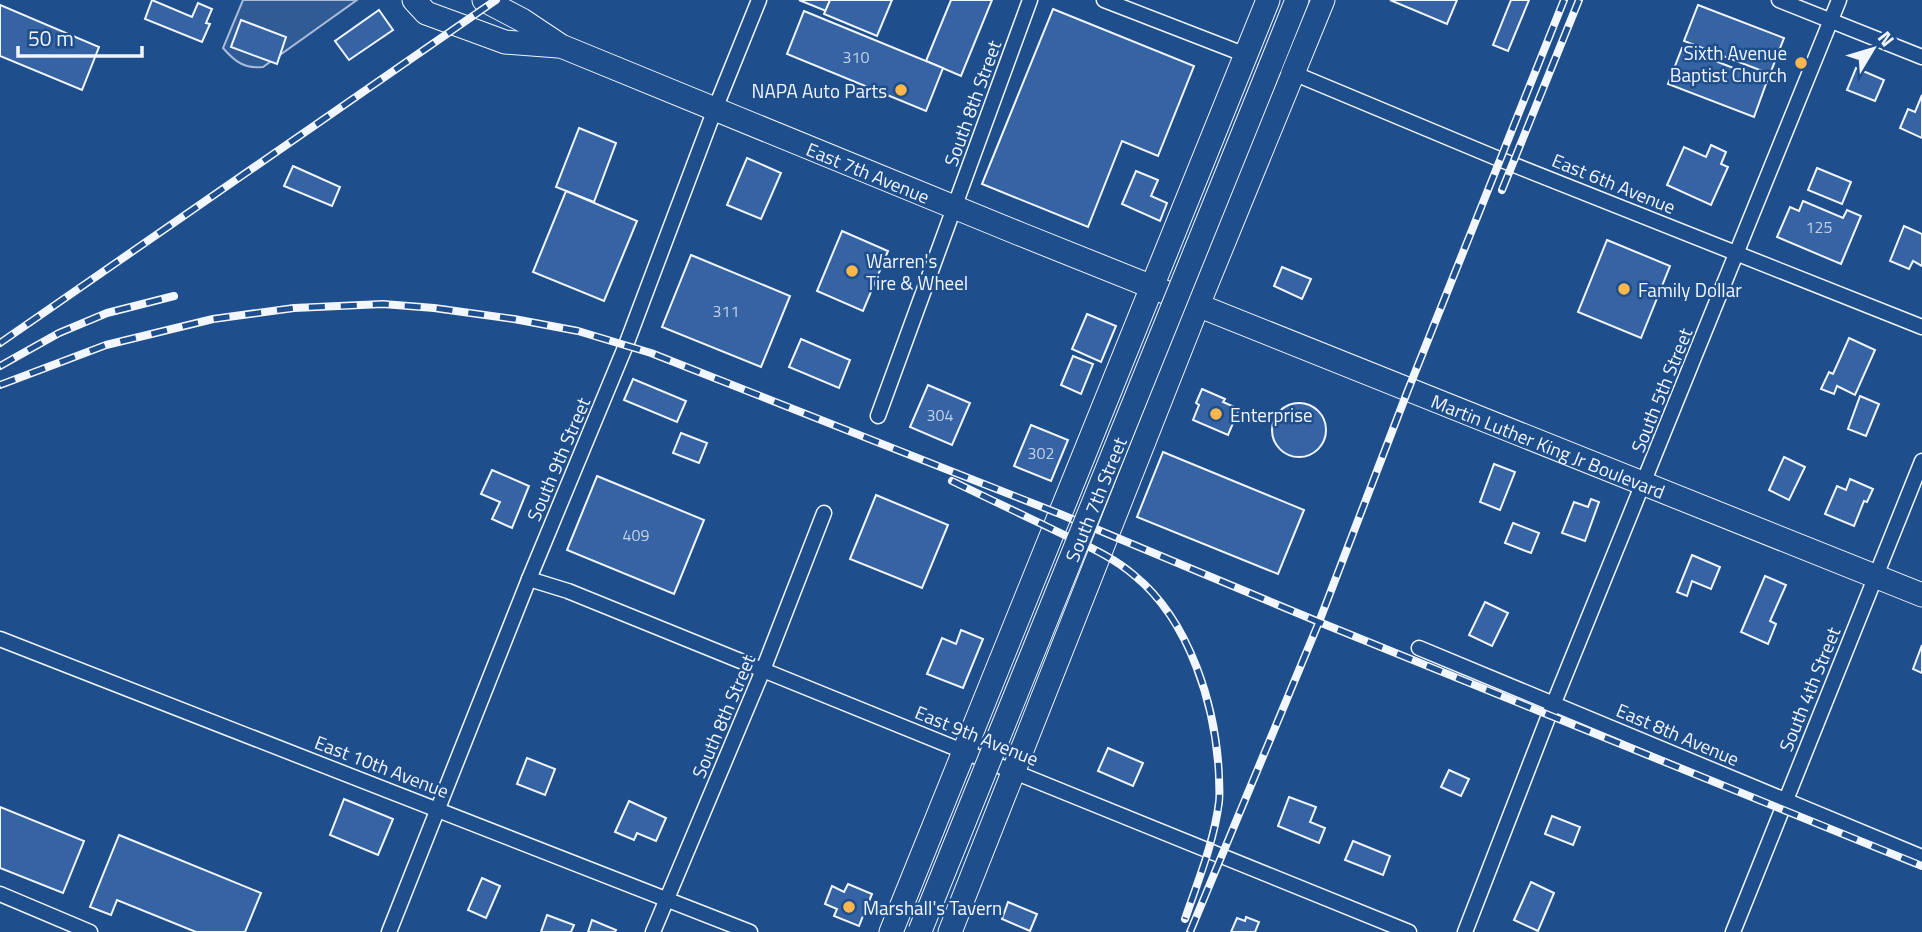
<svg xmlns="http://www.w3.org/2000/svg" width="1922" height="932" viewBox="0 0 1922 932" font-family="'Titillium Web',sans-serif">
<style>
.green{fill:#305b95;stroke:#a8bbd7;stroke-width:2}
.building{fill:#3563a3;stroke:#f2f6ff;stroke-width:2}
.lines{fill:none;stroke-linecap:round;stroke-linejoin:round}
.street-casing{stroke:#f2f6ff;stroke-width:17}
.primary-casing{stroke:#f2f6ff;stroke-width:25}
.street{stroke:#1f4e8c;stroke-width:14}
.primary{stroke:#1f4e8c;stroke-width:23}
.rail-casing{stroke:#f2f6ff;stroke-width:8}
.rail{stroke:#1f4e8c;stroke-width:5;stroke-dasharray:16;stroke-linecap:butt}
.primary-bridge-casing{stroke:#f2f6ff;stroke-width:25;stroke-linecap:butt}
.primary-bridge{stroke:#1f4e8c;stroke-width:23}
.poi-dot{fill:#ffb74d;stroke:#1f4e8c;stroke-width:2.5}
.labels{text-anchor:middle;dominant-baseline:central;stroke-width:5;stroke-linejoin:round;paint-order:stroke}
.number-label{font-size:16px;fill:#c3d1e8}
.poi-label{font-size:19px;fill:#f2f6ff;stroke:#1f4e8c;text-anchor:start}
.street-label{font-size:19px;fill:#f2f6ff;stroke:#1f4e8c}
</style>
<rect width="100%" height="100%" fill="#1f4e8c"/>
<!-- green -->
<path class="green" d="M243,0H357L263,67C245,69 235,62 223,48Z"/>
<!-- building -->
<g class="building">
<polygon points="152,0 192,17 198,3 212,9 206,23 210,24 202,42 145,19"/>
<polygon points="799,0 830,0 826,11"/>
<polygon points="830,0 892,0 877,36 824,14"/>
<polygon points="951,0 992,0 961,76 926,61"/>
<polygon points="1390,0 1457,0 1447,24"/>
<polygon points="1511,0 1529,0 1508,51 1493,45"/>
<polygon points="0,5 99,47 82,90 0,56"/>
<polygon points="1698,5 1784,38 1770,74 1684,41"/>
<polygon points="1053,9 1194,66 1158,156 1122,141 1088,227 982,184"/>
<polygon points="379,10 393,30 349,60 335,41"/>
<polygon points="804,11 943,68 926,111 787,54"/>
<polygon points="241,20 286,37 277,64 231,47"/>
<polygon points="1682,48 1767,81 1754,117 1668,84"/>
<polygon points="1856,68 1884,80 1875,101 1847,90"/>
<polygon points="1922,95 1922,138 1900,128 1908,109 1915,112"/>
<polygon points="579,128 616,143 594,202 556,187"/>
<polygon points="1711,145 1726,152 1721,164 1728,167 1711,205 1667,185 1684,147 1706,157"/>
<polygon points="747,158 781,173 761,219 727,205"/>
<polygon points="293,166 340,187 332,206 284,186"/>
<polygon points="1817,168 1851,182 1842,204 1808,190"/>
<polygon points="1136,171 1158,180 1151,196 1167,203 1160,221 1122,204"/>
<polygon points="566,191 637,221 604,301 533,272"/>
<polygon points="1803,201 1843,218 1847,210 1861,216 1841,264 1777,237 1790,207 1799,211"/>
<polygon points="1904,226 1922,234 1922,266 1913,261 1909,269 1890,261"/>
<polygon points="842,231 888,251 863,311 817,291"/>
<polygon points="1607,240 1670,266 1641,338 1578,312"/>
<polygon points="691,255 790,296 761,367 662,327"/>
<polygon points="1282,267 1311,279 1302,299 1274,286"/>
<polygon points="1087,314 1116,326 1101,362 1072,349"/>
<polygon points="1849,338 1875,350 1855,395 1837,386 1834,394 1821,389 1829,372 1833,374"/>
<polygon points="801,339 850,360 839,388 789,367"/>
<polygon points="1073,356 1093,364 1081,394 1061,385"/>
<polygon points="633,379 686,401 677,422 624,400"/>
<polygon points="928,385 970,403 952,445 910,427"/>
<polygon points="1202,389 1225,399 1223,402 1239,409 1228,435 1193,420 1199,405 1196,403"/>
<polygon points="1860,396 1879,404 1866,436 1848,429"/>
<circle cx="1299" cy="430" r="27"/>
<polygon points="1031,425 1068,440 1051,481 1014,466"/>
<polygon points="681,433 707,443 699,463 673,453"/>
<polygon points="1163,452 1304,510 1278,574 1137,517"/>
<polygon points="1784,457 1805,467 1789,500 1769,490"/>
<polygon points="1494,464 1515,472 1500,510 1480,502"/>
<polygon points="492,470 529,486 512,528 492,519 500,502 481,494"/>
<polygon points="597,476 704,520 674,594 567,550"/>
<polygon points="1850,479 1873,489 1867,502 1864,501 1854,526 1825,514 1837,486 1846,490"/>
<polygon points="876,495 948,525 922,588 850,559"/>
<polygon points="1591,499 1599,502 1585,541 1562,533 1574,502 1588,507"/>
<polygon points="1513,523 1539,533 1531,553 1505,543"/>
<polygon points="1692,555 1720,567 1711,589 1692,581 1687,596 1677,592"/>
<polygon points="1765,576 1786,585 1770,621 1776,624 1768,644 1741,632"/>
<polygon points="1485,602 1508,613 1492,646 1469,635"/>
<polygon points="961,630 983,639 963,688 927,674 942,638 956,644"/>
<polygon points="1922,645 1922,673 1913,669"/>
<polygon points="1108,748 1143,763 1133,786 1098,771"/>
<polygon points="527,758 555,769 545,795 517,784"/>
<polygon points="1449,770 1469,779 1461,796 1441,787"/>
<polygon points="1289,797 1316,807 1310,822 1325,828 1319,843 1278,826"/>
<polygon points="344,799 393,819 378,855 330,835"/>
<polygon points="629,801 666,818 656,841 637,833 634,840 615,832"/>
<polygon points="0,807 84,841 63,893 0,868"/>
<polygon points="1552,816 1580,827 1573,845 1545,834"/>
<polygon points="119,835 261,893 245,932 196,932 117,900 111,915 90,907"/>
<polygon points="1353,841 1390,856 1383,875 1345,860"/>
<polygon points="482,878 500,886 486,918 468,910"/>
<polygon points="1531,882 1554,893 1538,931 1514,920"/>
<polygon points="848,884 872,894 859,926 834,916 837,909 825,904 832,886 844,892"/>
<polygon points="1008,902 1037,914 1030,931 1002,919"/>
<polygon points="547,915 574,925 571,932 541,932"/>
<polygon points="1246,917 1259,922 1255,932 1231,932 1237,918 1245,921"/>
<polygon points="592,920 616,930 615,932 588,932"/>
</g>
<g class="lines">
<defs>
<g id="street">
<polyline points="1104,0 1246,55"/>
<polyline points="1779,0 1922,57"/>
<polyline points="1293,73 1499,159 1922,327"/>
<polyline points="878,416 1030,0"/>
<polyline points="529,579 568,591 1409,932"/>
<path d="M0,639C249,738 500,832 750,932"/>
<polyline points="1419,648 1922,857"/>
<polyline points="0,894 90,932"/>
<polyline points="389,932 529,579 626,345 715,109 759,0"/>
<polyline points="653,932 763,670 824,513"/>
<polyline points="1465,932 1549,715 1839,0"/>
<polyline points="1733,932 1922,461"/>
</g>
<g id="primary">
<polyline points="414,0 426,13 505,42 558,46"/>
<path id="s1" d="M484,0L522,20L561,46L1020,234L1922,595"/>
<polyline points="1270,67 1297,0"/>
<polyline points="891,932 1268,0"/>
<polyline points="950,932 1198,305 1323,0"/>
</g>
</defs>
<!-- street casing -->
<use href="#street" class="street-casing"/>
<!-- primary casing -->
<use href="#primary" class="primary-casing"/>
<!-- street -->
<use href="#street" class="street"/>
<!-- primary -->
<use href="#primary" class="primary"/>
<defs>
<g id="rail">
<polyline points="1502,190 1579,0"/>
<polyline points="0,343 496,0"/>
<polyline points="0,366 59,333 107,313 174,296"/>
<polyline points="0,385 106,345 213,319 294,308 383,304 434,308 514,319 578,331 651,353 1060,514 1319,622 1922,866"/>
<path d="M952,481C985,497 1019,513 1052,529C1080,543 1111,555 1135,576C1190,621 1216,707 1219,776C1219,784 1220,794 1219,802C1214,842 1198,881 1185,919"/>
<polyline points="1190,932 1319,622 1408,390 1564,0"/>
</g>
</defs>
<!-- rail casing -->
<use href="#rail" class="rail-casing"/>
<!-- rail -->
<use href="#rail" class="rail"/>
<defs>
<g id="primary-bridge">
<path id="s2" d="M920,931L1270,67"/>
</g>
</defs>
<!-- primary-bridge casing -->
<use href="#primary-bridge" class="primary-bridge-casing"/>
<!-- primary-bridge -->
<use href="#primary-bridge" class="primary-bridge"/>
</g>
<!-- markers -->
<g class="poi-dot">
<circle cx="1801" cy="63" r="7"/>
<circle cx="901" cy="90" r="7"/>
<circle cx="852" cy="271" r="7"/>
<circle cx="1624" cy="289" r="7"/>
<circle cx="1216" cy="414" r="7"/>
<circle cx="849" cy="907" r="7"/>
</g>
<g class="labels">
<!-- number labels -->
<g class="number-label">
<text x="856" y="57">310</text>
<text x="1819" y="227">125</text>
<text x="726" y="311">311</text>
<text x="940" y="415">304</text>
<text x="1041" y="453">302</text>
<text x="636" y="535">409</text>
</g>
<!-- poi labels -->
<g class="poi-label">
<text x="1787" y="52" text-anchor="end">Sixth Avenue<tspan x="1787" dy="22">Baptist Church</tspan></text>
<text x="887" y="90" text-anchor="end">NAPA Auto Parts</text>
<text x="866" y="260">Warren's<tspan x="866" dy="22">Tire &amp; Wheel</tspan></text>
<text x="1638" y="289">Family Dollar</text>
<text x="1230" y="414">Enterprise</text>
<text x="863" y="907">Marshall's Tavern</text>
</g>
<!-- street labels -->
<g class="street-label">
<text transform="translate(972 103) rotate(-70)">South 8th Street</text>
<text stroke="none"><textPath href="#s1" startOffset="422">East 7th Avenue</textPath></text>
<text transform="translate(1614 183) rotate(22)">East 6th Avenue</text>
<text transform="translate(1661 390) rotate(-68)">South 5th Street</text>
<text stroke="none"><textPath href="#s1" startOffset="1155">Martin Luther King Jr Boulevard</textPath></text>
<text transform="translate(558 459) rotate(-67)">South 9th Street</text>
<text stroke="none"><textPath href="#s2" startOffset="466">South 7th Street</textPath></text>
<text transform="translate(1809 689) rotate(-68)">South 4th Street</text>
<text transform="translate(723 716) rotate(-67)">South 8th Street</text>
<text transform="translate(1678 734) rotate(23)">East 8th Avenue</text>
<text transform="translate(977 735) rotate(22)">East 9th Avenue</text>
<text transform="translate(382 766) rotate(21)">East 10th Avenue</text>
</g>
</g>
<!-- north arrow -->
<g transform="translate(1873 49) rotate(52)" stroke="#1f4e8c" stroke-width="5" paint-order="stroke">
<path d="M0-5L12 26L0 18L-12 26Z" fill="#f2f6ff"/>
<text y="-10" font-size="19" font-weight="bold" text-anchor="middle" fill="#f2f6ff">N</text>
</g>
<!-- scale -->
<path d="M18 46v10h124v-10" fill="none" stroke="#f2f6ff" stroke-width="3.5"/>
<text x="28" y="46" font-size="21" fill="#f2f6ff" stroke="#1f4e8c" stroke-width="5" paint-order="stroke">50 m</text>
</svg>
